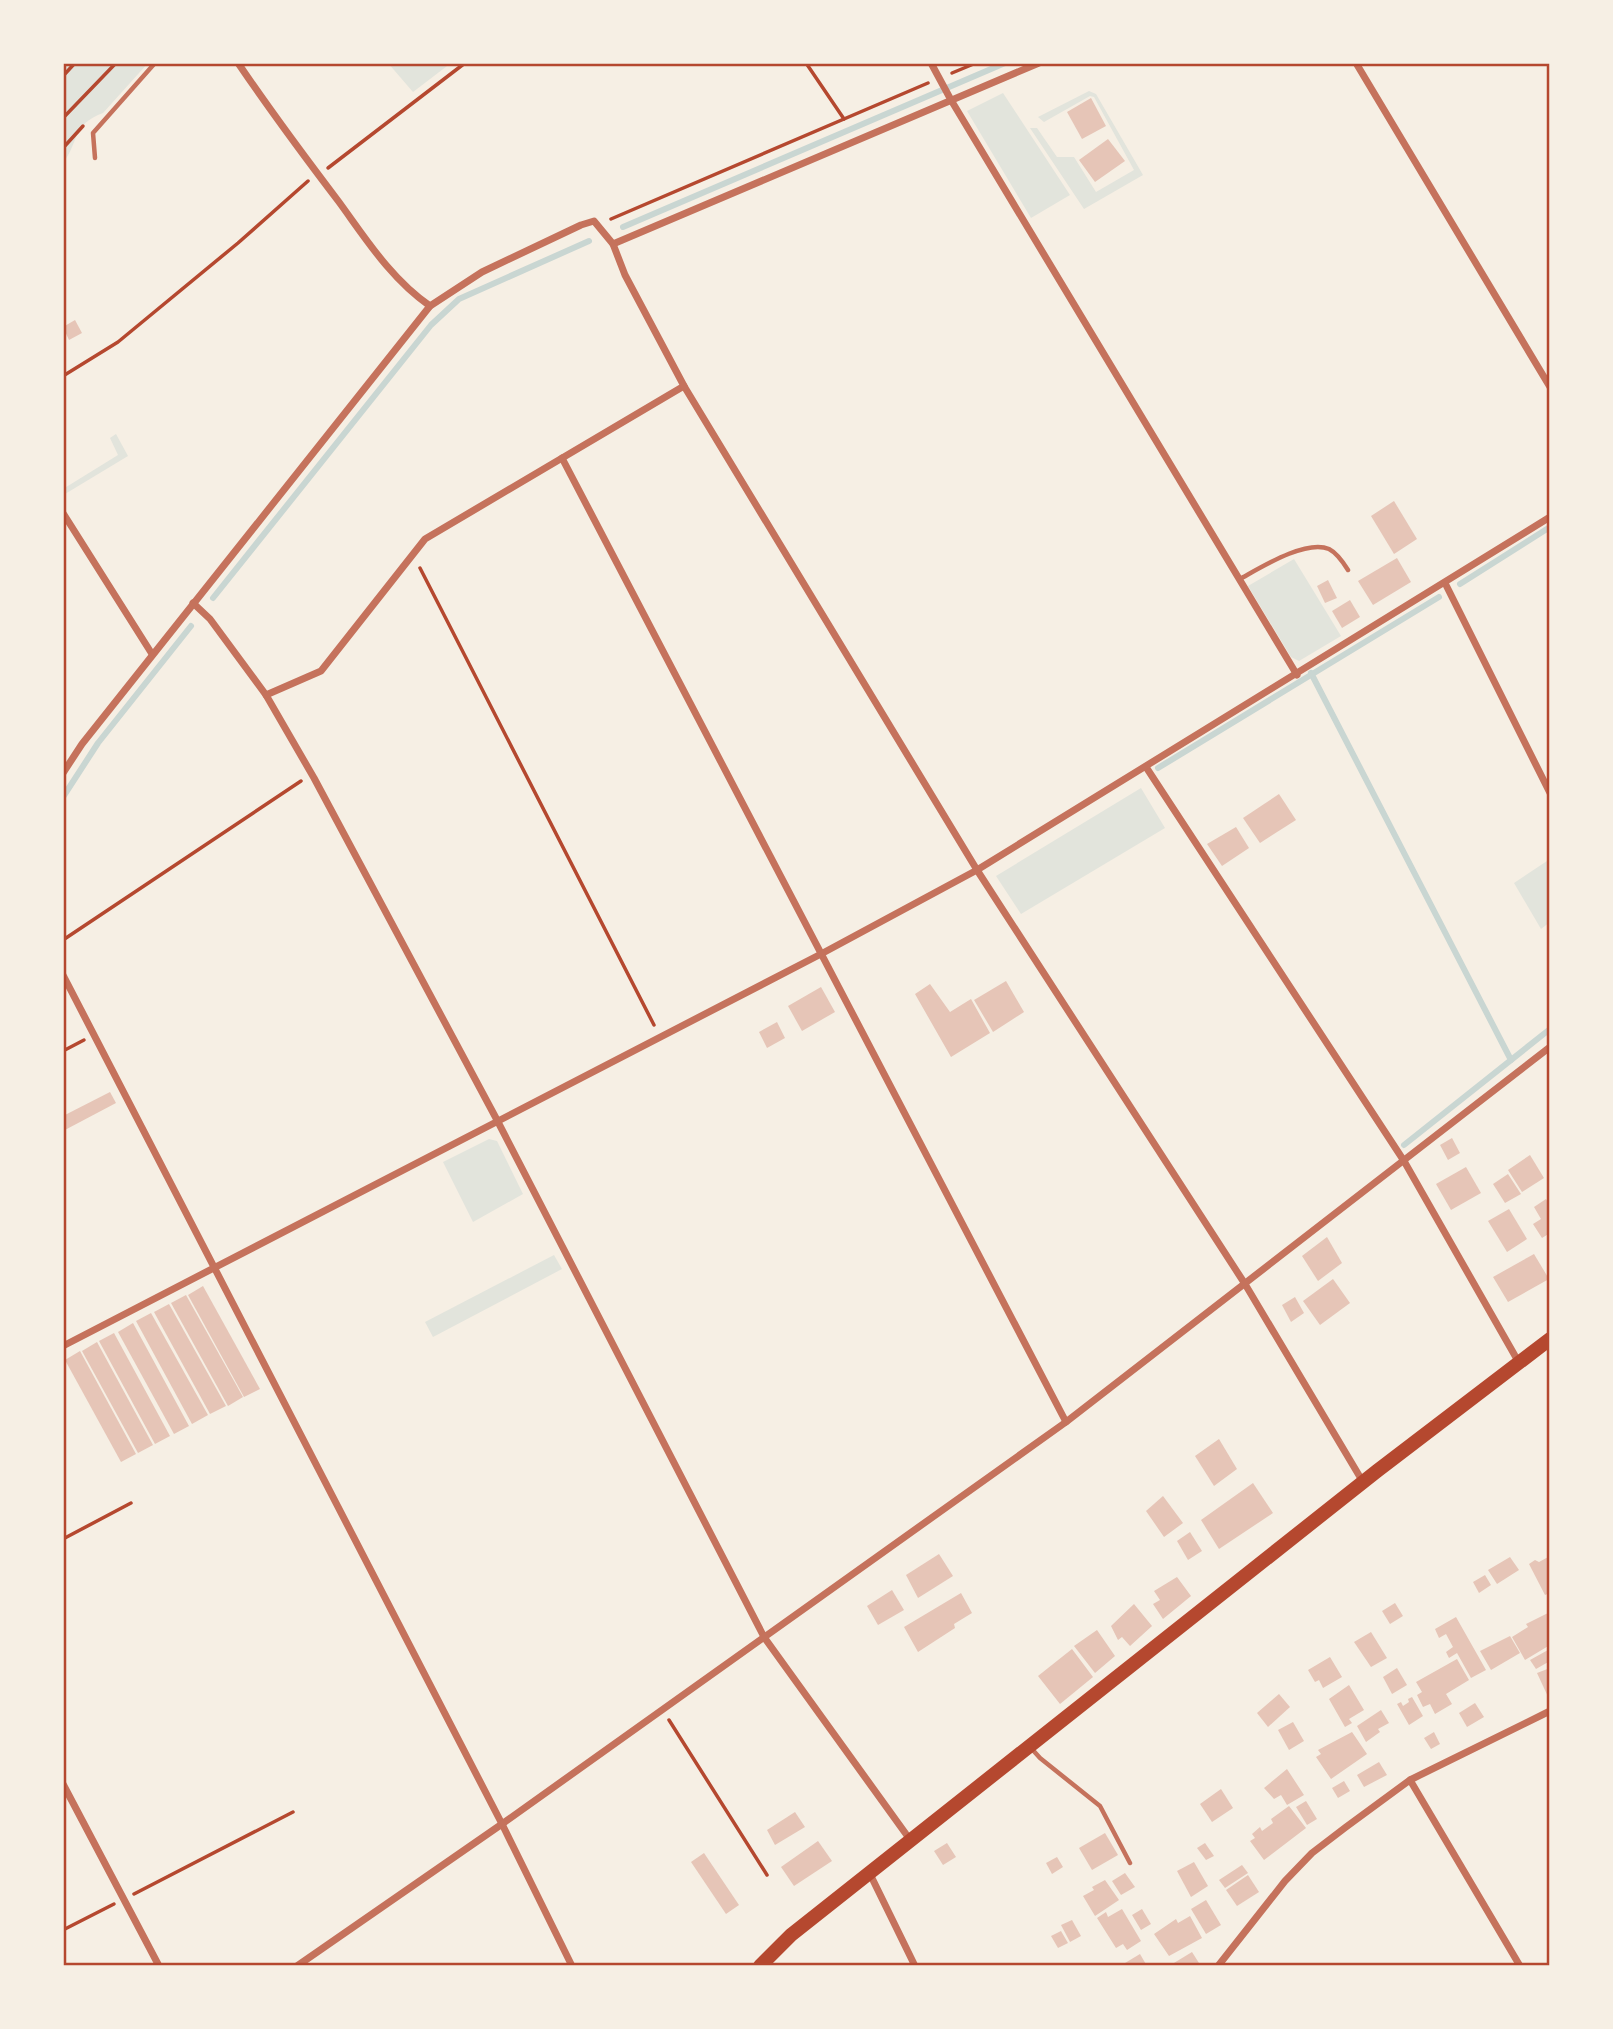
<svg xmlns="http://www.w3.org/2000/svg" width="1613" height="2029" viewBox="0 0 1613 2029" font-family="Arial,sans-serif">
<style>
.green{fill:#e2e4dc}
.lines{fill:none;stroke-linecap:round;stroke-linejoin:round}
.stream{stroke:#c9d6d2;stroke-width:6}
.building{fill:#e6c5b7}
.path{stroke:#b5482f;stroke-width:3.5}
.service{stroke:#c5725c;stroke-width:4.5}
.minor{stroke:#c5725c;stroke-width:7}
.secondary{stroke:#b5482f;stroke-width:14}
.neatline{fill:none;stroke:#b5482f;stroke-width:2.5}
</style>
<rect width="100%" height="100%" fill="#f6efe4"/>
<!-- green -->
<g class="green">
<path d="M63,63H148L103,113C71,125 80,141 63,163Z"/>
<polygon points="388,63 451,63 413,92"/>
<polygon points="1089,91 1096,94 1143,175 1084,209 1030,128 1037,128 1057,157 1074,157 1096,192 1134,170 1094,97 1090,96 1044,122 1038,117"/>
<polygon points="1003,93 1070,195 1031,218 967,111"/>
<polygon points="116,434 128,456 65,494 63,489 118,455 110,438"/>
<polygon points="1294,559 1341,636 1299,661 1291,657 1248,586"/>
<polygon points="1141,788 1165,828 1021,914 996,876"/>
<polygon points="1550,859 1550,922 1541,929 1514,883"/>
<polygon points="489,1139 497,1141 523,1194 473,1222 443,1162"/>
<polygon points="554,1255 562,1269 433,1337 425,1322"/>
</g>
<g class="lines">
<!-- stream -->
<g class="stream">
<polyline points="623,227 1005,63"/>
<polyline points="1460,584 1550,527"/>
<polyline points="213,598 431,325 459,299 589,241"/>
<polyline points="1311,673 1511,1060"/>
<polyline points="1158,768 1439,597"/>
<polyline points="63,797 98,743 191,626"/>
<polyline points="1404,1145 1550,1029"/>
</g>
</g>
<!-- building -->
<g class="building">
<polygon points="1091,98 1106,126 1082,139 1067,112"/>
<polygon points="1108,139 1125,161 1095,182 1079,160"/>
<polygon points="75,320 82,333 69,340 63,327"/>
<polygon points="1394,501 1417,539 1394,554 1371,516"/>
<polygon points="1397,558 1411,582 1373,605 1358,581"/>
<polygon points="1328,580 1337,598 1325,603 1317,586"/>
<polygon points="1350,600 1360,617 1342,628 1332,611"/>
<polygon points="1279,794 1296,820 1260,843 1243,818"/>
<polygon points="1236,827 1249,848 1222,866 1207,844"/>
<polygon points="1006,981 1024,1012 993,1032 974,1000"/>
<polygon points="930,984 950,1012 971,999 990,1033 951,1057 915,994"/>
<polygon points="821,987 835,1012 802,1031 788,1006"/>
<polygon points="777,1022 785,1038 767,1048 759,1032"/>
<polygon points="110,1092 116,1103 63,1131 63,1116"/>
<polygon points="1452,1138 1460,1153 1448,1160 1440,1145"/>
<polygon points="1530,1155 1544,1178 1522,1192 1508,1170"/>
<polygon points="1466,1167 1481,1193 1451,1210 1436,1184"/>
<polygon points="1508,1174 1521,1194 1505,1203 1493,1184"/>
<polygon points="1546,1199 1550,1206 1550,1233 1542,1238 1533,1224 1541,1219 1534,1207"/>
<polygon points="1509,1209 1527,1239 1507,1252 1488,1221"/>
<polygon points="1327,1237 1342,1263 1318,1281 1302,1256"/>
<polygon points="1534,1254 1549,1279 1508,1302 1493,1277"/>
<polygon points="1333,1279 1350,1303 1320,1325 1303,1301"/>
<polygon points="203,1286 260,1389 244,1397 188,1295"/>
<polygon points="186,1295 243,1397 228,1406 171,1303"/>
<polygon points="1295,1297 1304,1313 1291,1322 1282,1305"/>
<polygon points="169,1304 226,1406 210,1414 154,1312"/>
<polygon points="151,1313 208,1415 192,1424 136,1321"/>
<polygon points="133,1323 189,1426 174,1434 118,1332"/>
<polygon points="114,1333 170,1436 155,1444 99,1341"/>
<polygon points="97,1342 153,1445 138,1453 82,1351"/>
<polygon points="80,1351 136,1454 121,1462 65,1360"/>
<polygon points="1219,1439 1237,1469 1214,1486 1195,1456"/>
<polygon points="1253,1483 1273,1513 1219,1549 1201,1520"/>
<polygon points="1163,1496 1183,1523 1164,1537 1146,1511"/>
<polygon points="1190,1532 1202,1551 1188,1560 1177,1541"/>
<polygon points="939,1554 953,1576 918,1598 906,1575"/>
<polygon points="1550,1556 1550,1593 1545,1595 1529,1564 1535,1560 1539,1562"/>
<polygon points="1510,1557 1519,1570 1497,1584 1488,1570"/>
<polygon points="1485,1575 1491,1585 1479,1593 1473,1582"/>
<polygon points="1177,1577 1191,1596 1163,1619 1153,1604 1160,1600 1154,1591"/>
<polygon points="892,1590 904,1610 878,1625 867,1606"/>
<polygon points="961,1593 972,1613 954,1624 955,1628 918,1652 904,1627"/>
<polygon points="1395,1603 1403,1616 1390,1624 1382,1611"/>
<polygon points="1134,1604 1152,1626 1130,1646 1122,1637 1118,1640 1111,1626"/>
<polygon points="1550,1612 1550,1645 1525,1660 1512,1637 1528,1627 1526,1624"/>
<polygon points="1456,1617 1486,1670 1471,1678 1457,1653 1449,1658 1446,1652 1453,1647 1446,1634 1439,1638 1435,1629"/>
<polygon points="1097,1630 1115,1656 1095,1673 1074,1646"/>
<polygon points="1371,1632 1387,1658 1371,1667 1354,1642"/>
<polygon points="1510,1636 1520,1653 1491,1670 1480,1651"/>
<polygon points="1072,1649 1093,1677 1060,1704 1038,1676"/>
<polygon points="1548,1650 1550,1661 1536,1669 1530,1660"/>
<polygon points="1330,1657 1342,1677 1323,1688 1319,1680 1315,1682 1308,1670"/>
<polygon points="1457,1659 1469,1680 1446,1694 1452,1704 1435,1714 1430,1704 1423,1707 1417,1695 1422,1692 1416,1682"/>
<polygon points="1397,1668 1407,1685 1392,1694 1383,1677"/>
<polygon points="1550,1668 1550,1701 1537,1673"/>
<polygon points="1349,1685 1364,1710 1349,1719 1352,1723 1345,1727 1329,1699"/>
<polygon points="1279,1694 1290,1707 1268,1727 1257,1713"/>
<polygon points="1412,1697 1423,1716 1409,1725 1397,1704 1401,1702 1403,1706 1409,1702 1408,1699"/>
<polygon points="1475,1703 1484,1717 1467,1727 1459,1713"/>
<polygon points="1381,1710 1389,1723 1378,1729 1380,1732 1366,1742 1357,1726"/>
<polygon points="1293,1722 1304,1741 1289,1750 1278,1730"/>
<polygon points="1352,1732 1367,1754 1331,1779 1316,1757 1321,1754 1318,1750"/>
<polygon points="1434,1732 1440,1744 1431,1749 1424,1738"/>
<polygon points="1379,1762 1387,1775 1364,1787 1357,1775"/>
<polygon points="1287,1769 1304,1795 1287,1805 1281,1795 1274,1799 1264,1788"/>
<polygon points="1344,1781 1350,1791 1338,1798 1332,1788"/>
<polygon points="1221,1789 1233,1808 1212,1822 1200,1804"/>
<polygon points="1306,1801 1317,1819 1307,1825 1296,1807"/>
<polygon points="1289,1806 1306,1828 1264,1860 1250,1841 1255,1838 1252,1834 1260,1827 1262,1831 1273,1823 1271,1819"/>
<polygon points="795,1812 805,1827 775,1845 767,1830"/>
<polygon points="1105,1833 1118,1855 1092,1870 1079,1848"/>
<polygon points="818,1841 832,1861 794,1886 781,1867"/>
<polygon points="947,1843 956,1857 943,1865 934,1851"/>
<polygon points="1205,1843 1214,1856 1206,1860 1197,1848"/>
<polygon points="704,1853 739,1905 726,1914 691,1862"/>
<polygon points="1057,1857 1063,1867 1052,1874 1046,1863"/>
<polygon points="1194,1862 1208,1886 1191,1897 1177,1871"/>
<polygon points="1242,1865 1248,1873 1225,1888 1219,1880"/>
<polygon points="1125,1873 1135,1887 1121,1895 1112,1881"/>
<polygon points="1248,1875 1259,1892 1237,1906 1226,1890"/>
<polygon points="1105,1880 1119,1900 1095,1916 1083,1896 1094,1890 1092,1887"/>
<polygon points="1206,1900 1221,1925 1206,1934 1191,1909"/>
<polygon points="1122,1909 1141,1941 1127,1950 1123,1944 1116,1948 1097,1918 1106,1912 1108,1917"/>
<polygon points="1142,1909 1151,1924 1141,1930 1132,1915"/>
<polygon points="1190,1916 1202,1938 1169,1956 1154,1934 1176,1919 1178,1923"/>
<polygon points="1072,1920 1081,1936 1070,1942 1061,1925"/>
<polygon points="1061,1931 1068,1943 1058,1948 1051,1936"/>
<polygon points="1192,1952 1199,1963 1194,1966 1169,1966"/>
<polygon points="1140,1954 1147,1966 1120,1966"/>
</g>
<g class="lines">
<!-- path -->
<g class="path">
<polyline points="806,63 844,119"/>
<polyline points="952,73 976,63"/>
<polyline points="63,76 75,63"/>
<polyline points="63,118 116,63"/>
<polyline points="63,148 83,126"/>
<polyline points="328,168 465,63"/>
<polyline points="611,219 928,83"/>
<polyline points="63,376 118,342 238,243 308,181"/>
<polyline points="420,568 654,1025"/>
<polyline points="63,940 301,781"/>
<polyline points="63,1051 84,1040"/>
<polyline points="63,1539 131,1503"/>
<polyline points="669,1720 767,1875"/>
<polyline points="134,1894 293,1812"/>
<polyline points="63,1930 114,1904"/>
</g>
<!-- service -->
<g class="service">
<polyline points="95,158 93,133 155,63"/>
<path d="M1240,579C1260,568 1306,539 1329,549C1337,553 1343,562 1348,570"/>
<polyline points="1031,1748 1040,1758 1100,1806 1130,1863"/>
</g>
<!-- minor -->
<g class="minor">
<path d="M238,63C270,110 304,156 339,202C366,239 391,279 430,306"/>
<polyline points="931,63 951,100 1297,675"/>
<polyline points="1356,63 1550,387"/>
<polyline points="613,244 1039,63"/>
<polyline points="562,458 1066,1422"/>
<polyline points="63,513 152,654"/>
<polyline points="1445,583 1550,793"/>
<polyline points="193,603 210,619 266,695 314,778 497,1120 764,1637 911,1841"/>
<polyline points="266,695 321,671 425,539 684,386"/>
<polyline points="1146,767 1404,1161 1518,1361"/>
<polyline points="63,773 82,744 430,306 482,272 581,225 594,221 613,244 625,275 684,386 977,870 1245,1284 1363,1482"/>
<polyline points="63,975 502,1824 572,1966"/>
<polyline points="63,1346 821,954 977,870 1550,517"/>
<polyline points="1410,1780 1520,1966"/>
<polyline points="63,1784 159,1966"/>
<polyline points="870,1874 915,1966"/>
<polyline points="297,1966 502,1824 1066,1422 1550,1047"/>
<polyline points="1218,1966 1285,1881 1312,1853 1346,1827 1410,1780 1550,1711"/>
</g>
<!-- secondary -->
<polyline class="secondary" points="760,1966 791,1935 1377,1471 1550,1339"/>
</g>
<!-- border -->
<rect width="1613" height="2029" fill="none" stroke="#f6efe4" stroke-width="130"/>
<rect x="65" y="65" width="1483" height="1899" class="neatline"/>
</svg>
